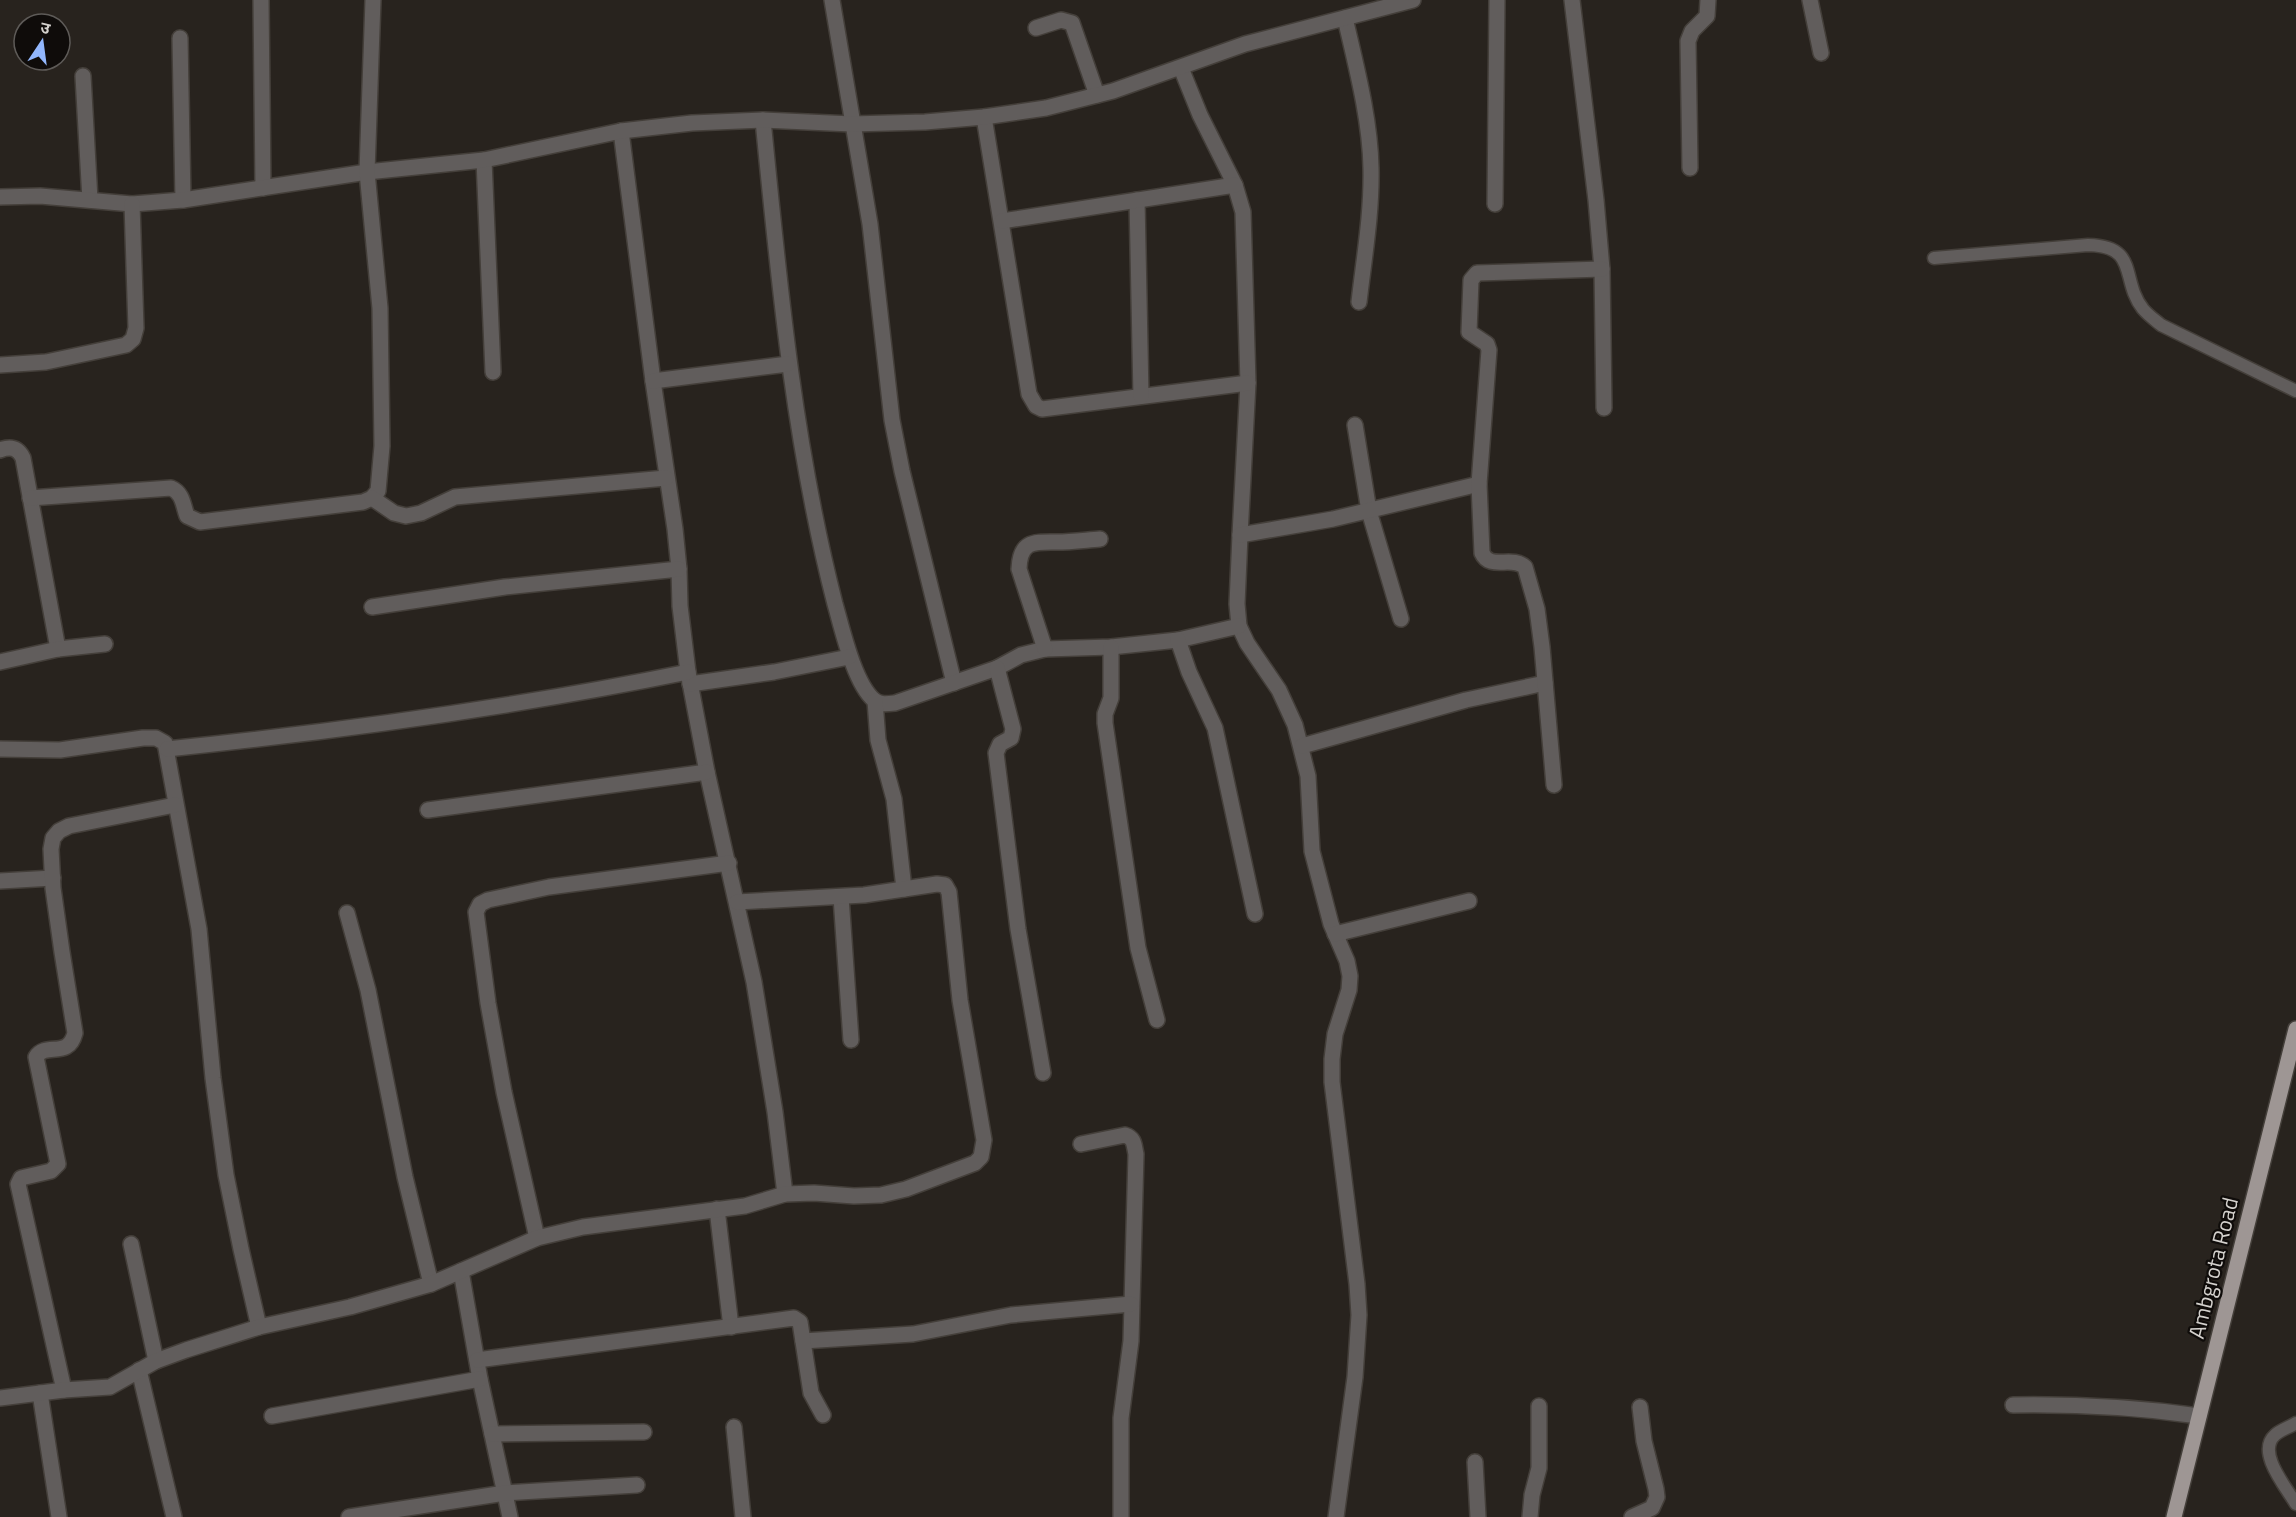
<svg xmlns="http://www.w3.org/2000/svg" width="2296" height="1517" viewBox="0 0 2296 1517" font-family="'Titillium Web','Noto Sans Devanagari',sans-serif">
<style>
.lines{fill:none;stroke-linecap:round;stroke-linejoin:round}
.lane-casing{stroke:#443f3a;stroke-width:15}
.street-casing{stroke:#443f3a;stroke-width:18}
.primary-casing{stroke:#443f3a;stroke-width:18}
.lane{stroke:#615d5c;stroke-width:12}
.street{stroke:#615d5c;stroke-width:15}
.primary{stroke:#9e9694;stroke-width:15}
.labels{text-anchor:middle;dominant-baseline:central;stroke-width:4.5;stroke-linejoin:round;paint-order:stroke}
.street-label{font-size:22px;fill:#d4d1cd;stroke:#0f0c0a}
</style>
<rect width="100%" height="100%" fill="#28231e"/>
<g class="lines">
<defs>
<g id="lane">
<path d="M1934,258L2088,245C2140,246 2120,280 2143,309C2148,315 2155,320 2161,325L2296,391"/>
<path d="M2296,1423C2290,1427 2280,1430 2275,1435C2256,1452 2286,1487 2296,1504"/>
</g>
<g id="street">
<polyline points="261,0 263,188"/>
<polyline points="832,0 870,224 892,420 902,471 954,683"/>
<polyline points="1572,0 1596,200 1602,269 1604,408"/>
<polyline points="1810,0 1821,53"/>
<path d="M1345,18C1356,66 1370,118 1371,168C1372,213 1364,258 1359,302"/>
<polyline points="1036,28 1061,20 1072,23 1097,95"/>
<polyline points="180,38 183,200"/>
<polyline points="1181,68 1200,115 1235,185 1243,212 1248,383 1240,535 1237,604 1239,626 1247,643 1279,690 1295,725 1308,776 1312,851 1331,924 1347,961 1350,976 1349,990 1335,1034 1332,1059 1332,1082 1357,1284 1359,1315 1355,1377 1336,1517"/>
<polyline points="83,76 90,200"/>
<polyline points="984,117 1029,394 1036,406 1042,409 1248,383"/>
<path d="M763,120C779,283 794,445 835,604C842,628 854,683 874,700C880,705 887,704 895,703L997,668L1021,655L1045,649L1111,647L1178,640L1239,626"/>
<polyline points="621,131 653,381 675,529 679,569 680,606 688,672 707,772 754,982 775,1112 785,1194"/>
<polyline points="484,160 493,372"/>
<polyline points="1690,168 1688,41 1692,31 1707,16 1708,0"/>
<polyline points="0,197 40,196 132,204 183,200 367,172 484,160 621,131 692,123 763,120 852,124 925,122 984,117 1046,108 1113,91 1245,44 1413,0"/>
<polyline points="1137,200 1141,396"/>
<polyline points="1495,204 1497,0"/>
<polyline points="1002,221 1235,185"/>
<polyline points="0,365 46,362 126,345 133,339 136,328 132,204"/>
<polyline points="653,381 788,364"/>
<polyline points="1355,425 1369,511 1401,619"/>
<path d="M0,450C11,446 18,448 23,458L58,649"/>
<path d="M30,498L171,488C183,493 183,505 187,516L200,522L363,502L372,498L378,491L382,446L380,308L367,172L373,0"/>
<polyline points="372,498 394,513 406,516 421,513 455,497 666,478"/>
<polyline points="1240,535 1333,519 1479,484"/>
<polyline points="372,607 505,587 679,569"/>
<polyline points="1178,640 1189,672 1215,728 1255,914"/>
<polyline points="1111,647 1111,698 1105,714 1105,723 1138,948 1157,1020"/>
<path d="M1045,649L1019,569C1020,540 1034,542 1057,542C1071,542 1086,540 1100,539"/>
<polyline points="0,662 58,649 105,644"/>
<polyline points="997,668 1013,729 1011,738 1000,744 996,753 1018,929 1043,1073"/>
<polyline points="690,684 774,672 849,657"/>
<polyline points="875,701 878,740 894,799 904,889"/>
<polyline points="1302,746 1466,700 1545,683"/>
<polyline points="0,749 60,750 143,738 156,738 165,743 199,929 213,1078 226,1175 241,1249 259,1327"/>
<path d="M167,749C341,731 516,707 688,672"/>
<path d="M1554,785L1542,647L1537,609L1525,567C1512,555 1490,571 1482,553L1479,484L1489,350L1487,344L1469,332L1471,280L1477,273L1602,269"/>
<polyline points="428,810 707,772"/>
<polyline points="0,881 53,878"/>
<polyline points="841,897 851,1040"/>
<polyline points="347,913 368,990 405,1177 431,1284"/>
<polyline points="1335,934 1469,901"/>
<path d="M1081,1144L1125,1135C1135,1138 1134,1146 1136,1154L1131,1341L1121,1418V1517"/>
<polyline points="717,1209 731,1327"/>
<polyline points="537,1238 504,1092 488,1003 476,912 480,904 488,900 549,887 729,863"/>
<polyline points="131,1244 156,1361"/>
<polyline points="461,1271 480,1379 510,1517"/>
<polyline points="803,1341 913,1334 1011,1315 1131,1304"/>
<polyline points="477,1360 794,1318 800,1322 811,1393 823,1415"/>
<polyline points="139,1370 174,1517"/>
<path d="M64,1390L18,1184L21,1178L51,1171L58,1164L36,1057C46,1041 68,1060 75,1033L62,952L53,888L51,849L53,838L59,831L69,826L175,805"/>
<polyline points="40,1393 59,1517"/>
<polyline points="0,1398 64,1390 110,1387 156,1361 186,1350 259,1327 350,1307 431,1284 537,1238 583,1227 745,1206 785,1194 814,1193 854,1196 881,1195 906,1189 975,1163 981,1157 984,1140 960,1000 949,892 945,885 937,884 864,895 737,902"/>
<path d="M2013,1405C2078,1404 2135,1407 2199,1416"/>
<polyline points="272,1416 480,1379"/>
<polyline points="734,1427 743,1517"/>
<polyline points="492,1434 644,1432"/>
<polyline points="1475,1462 1478,1517"/>
<polyline points="349,1517 505,1493 637,1485"/>
<polyline points="1530,1517 1532,1495 1539,1468 1539,1406"/>
<polyline points="1632,1517 1652,1508 1657,1497 1656,1489 1644,1441 1640,1407"/>
</g>
<polyline id="primary" points="2174,1517 2296,1029"/>
</defs>
<!-- lane casing -->
<use href="#lane" class="lane-casing"/>
<!-- street casing -->
<use href="#street" class="street-casing"/>
<!-- primary casing -->
<use href="#primary" class="primary-casing"/>
<!-- lane -->
<use href="#lane" class="lane"/>
<!-- street -->
<use href="#street" class="street"/>
<!-- primary -->
<use href="#primary" class="primary"/>
</g>
<g class="labels">
<!-- street labels -->
<g class="street-label">
<text transform="translate(2213 1268) rotate(-76)">Ambgrota Road</text>
</g>
</g>
<!-- north arrow -->
<g transform="translate(42 42) rotate(13)"><circle r="28" fill="#0f0c0a" stroke="#5e5b58" stroke-width="1.5"/>
<path d="M0-4.5L10 22L0 15L-10 22Z" fill="#92b7fd"/>
<text y="-9" font-size="16" font-weight="bold" text-anchor="middle" fill="#d4d1cd">उ</text>
</g>
</svg>
